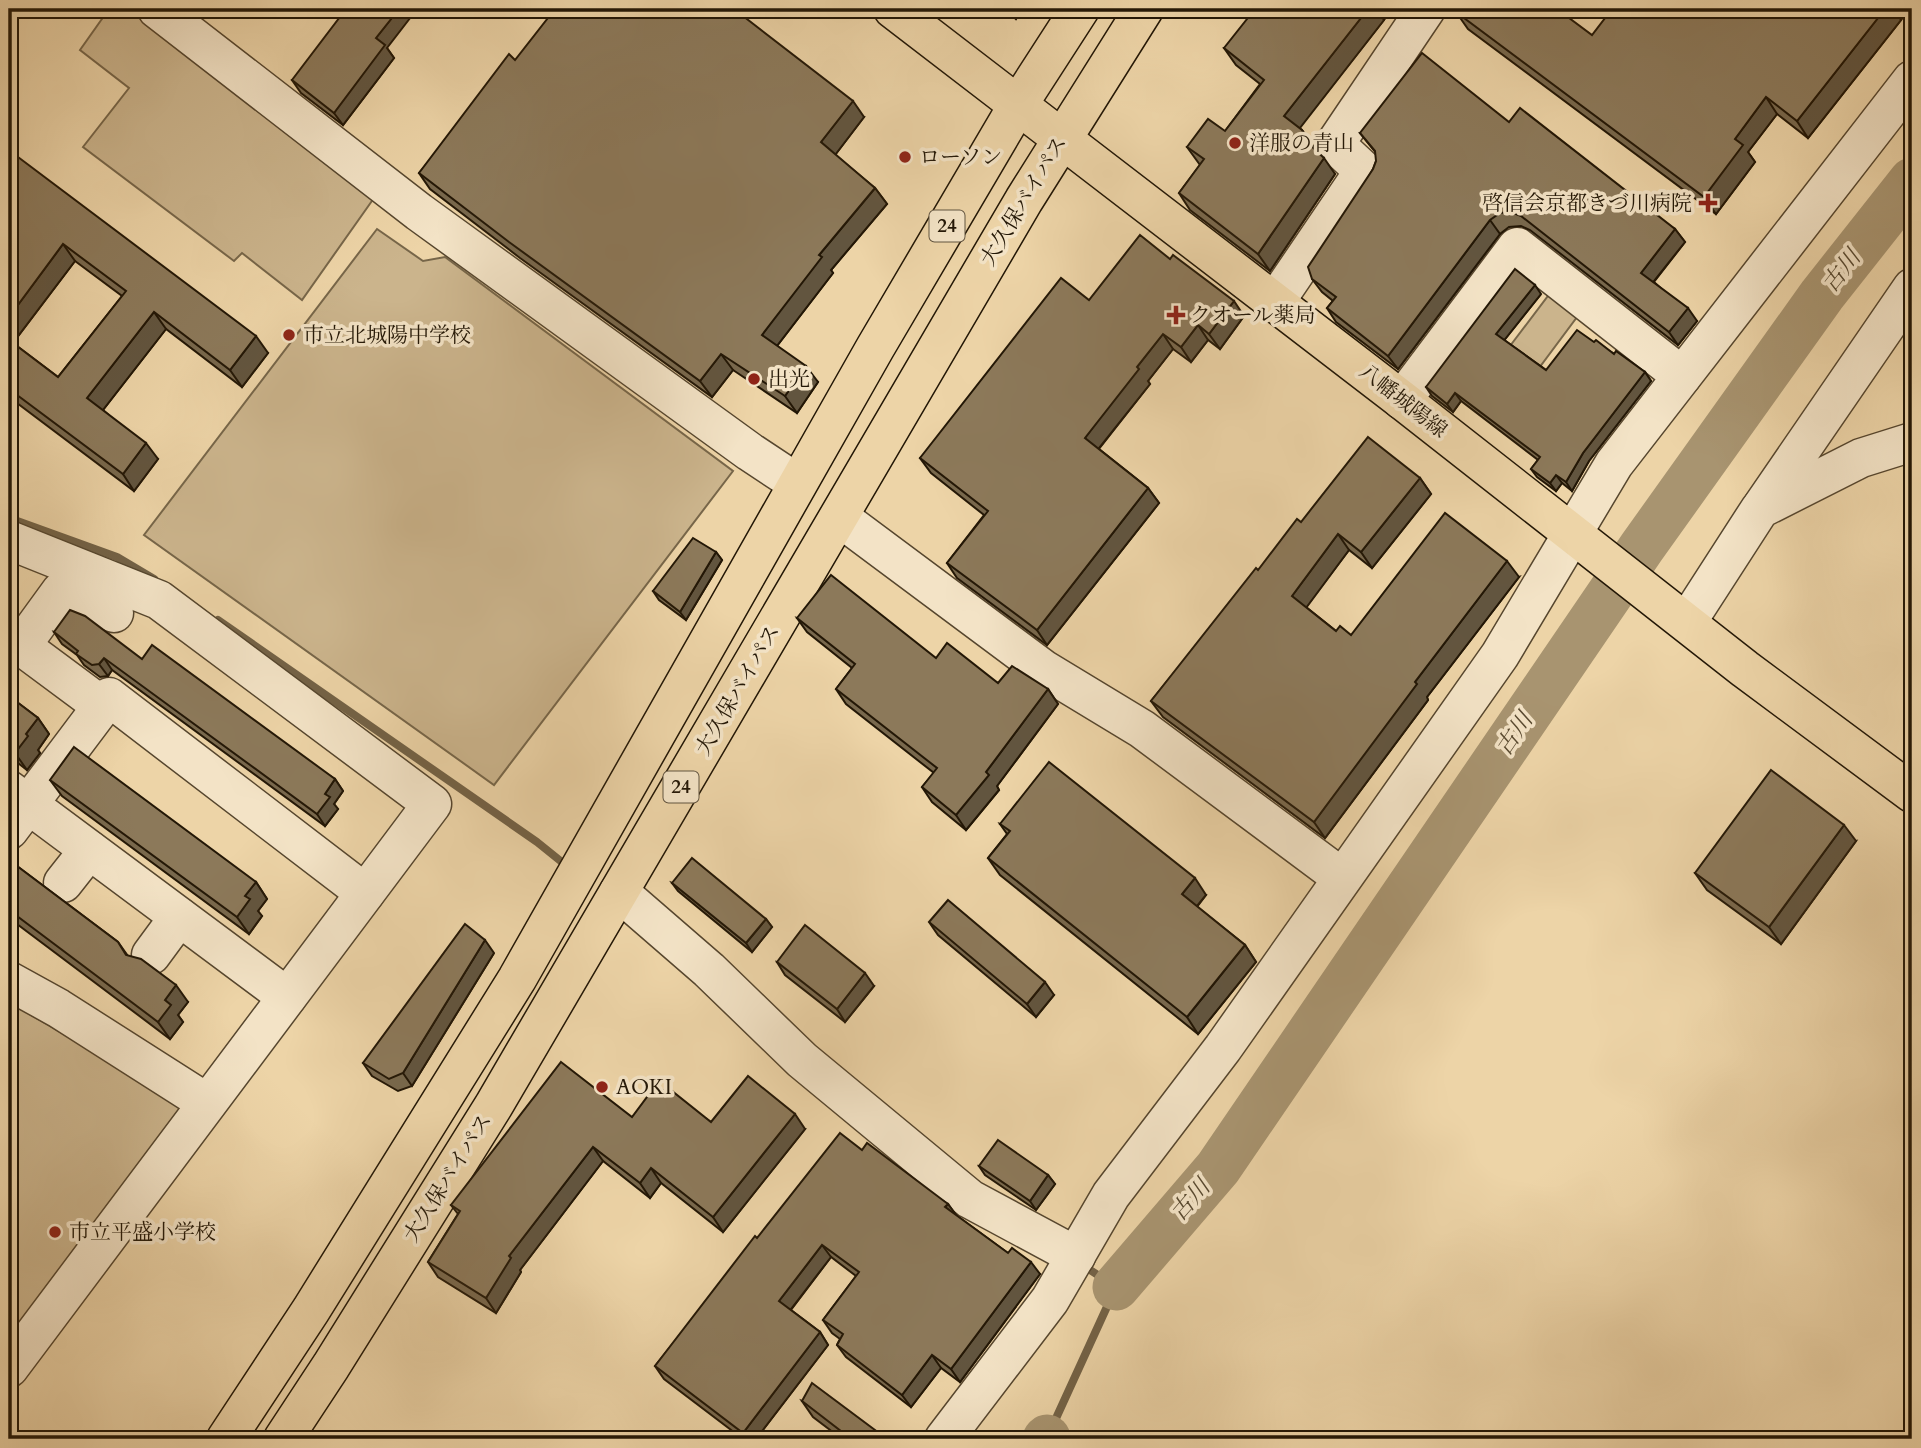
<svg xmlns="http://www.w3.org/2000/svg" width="1921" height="1448" viewBox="0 0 1921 1448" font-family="Cardo,'Noto Serif JP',serif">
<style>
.green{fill:#cbb48c;stroke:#776649;stroke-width:2}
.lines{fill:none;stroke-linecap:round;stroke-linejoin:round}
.stream{stroke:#736246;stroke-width:8}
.river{stroke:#a89470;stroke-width:47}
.minor-casing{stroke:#56462e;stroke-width:41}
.major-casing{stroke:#231706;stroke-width:41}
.highway-casing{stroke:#231706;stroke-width:41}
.minor{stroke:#f3e3c6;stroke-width:38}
.major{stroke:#edd4a7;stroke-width:38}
.highway{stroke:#edd4a7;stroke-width:38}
.wall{fill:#78684d;stroke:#231706;stroke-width:2;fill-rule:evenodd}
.shaded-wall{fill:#62553f;stroke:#231706;stroke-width:2}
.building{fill:#8c795a;stroke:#231706;stroke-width:2}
.poi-dot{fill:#8f2418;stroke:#f3e3c6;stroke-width:2.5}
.labels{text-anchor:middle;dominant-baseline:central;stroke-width:7;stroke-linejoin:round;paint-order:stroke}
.shield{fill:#f3e3c6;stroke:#615440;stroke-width:2}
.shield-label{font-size:19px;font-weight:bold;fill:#231706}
.poi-label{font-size:21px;fill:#231706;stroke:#f3e3c6;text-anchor:start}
.street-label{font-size:21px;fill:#231706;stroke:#f3e3c6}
.water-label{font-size:23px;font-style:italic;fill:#584930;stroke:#f3e3c6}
</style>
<rect width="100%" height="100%" fill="#edd4a7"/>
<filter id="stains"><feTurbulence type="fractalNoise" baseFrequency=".00286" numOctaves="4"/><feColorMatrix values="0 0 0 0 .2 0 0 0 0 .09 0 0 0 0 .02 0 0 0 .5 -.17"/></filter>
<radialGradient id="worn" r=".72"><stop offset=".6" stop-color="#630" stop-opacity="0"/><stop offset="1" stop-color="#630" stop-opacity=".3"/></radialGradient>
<!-- green -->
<g class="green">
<polygon points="109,9 132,9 374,198 302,300 242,253 234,261 83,147 129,88 80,50"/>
<polygon points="377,229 423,261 445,257 733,471 494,785 144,535"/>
<polygon points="1554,288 1583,309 1539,368 1510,346"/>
<polygon points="9,1002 188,1107 9,1342"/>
</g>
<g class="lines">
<!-- stream -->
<g class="stream">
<polyline points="9,518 117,557 154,579"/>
<polyline points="218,620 537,842 568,867"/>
<polyline points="1047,1438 1116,1287 1081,1264"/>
</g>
<!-- river -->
<g class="river">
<polyline points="1116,1287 1218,1168 1642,547 1822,295 1912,181"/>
<polyline points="1046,1439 1047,1438"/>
</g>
<defs>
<g id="minor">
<polyline points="157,9 419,212 750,452 797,483"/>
<polyline points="1275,302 1364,171 1335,144 1426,9"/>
<polyline points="1402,400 1517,247 1682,376"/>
<polyline points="1763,505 1912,288"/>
<polyline points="839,517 1043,669 1142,729 1341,877"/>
<polyline points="9,540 159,600 432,804 9,1368"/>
<polyline points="1687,622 1760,509 1861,458 1912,442"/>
<polyline points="9,637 102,706"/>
<polyline points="21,646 61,591 114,613"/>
<polyline points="9,790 287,997"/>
<polyline points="9,830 109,697 365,893"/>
<polyline points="63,883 89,850"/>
<polyline points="619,892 709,970 802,1060 970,1199 1076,1256"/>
<polyline points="151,955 179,917"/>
<polyline points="9,981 58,1008 207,1103"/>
<polyline points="944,1439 1050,1300 1111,1195 1223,1048 1500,655 1614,464 1912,80"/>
</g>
<polyline id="major" points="893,9 1402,400 1745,669 1912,793"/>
<g id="highway">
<polyline points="226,1439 311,1310 517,979 875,348 1018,105 1080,9"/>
<polyline points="283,1439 331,1366 494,1105 1024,200 1144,9"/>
</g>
</defs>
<!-- minor casing -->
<use href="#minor" class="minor-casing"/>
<!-- major casing -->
<use href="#major" class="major-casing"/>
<!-- highway casing -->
<use href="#highway" class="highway-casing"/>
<!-- minor -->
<use href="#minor" class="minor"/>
<!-- major -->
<use href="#major" class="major"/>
<!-- highway -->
<use href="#highway" class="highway"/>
</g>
<!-- wall -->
<g class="wall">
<polygon points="1000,9 1023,9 1016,19"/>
<polygon points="1456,12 1592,35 1901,20 1808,138 1777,114 1748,152 1755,162 1716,214 1468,29"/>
<polygon points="1384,20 1299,128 1302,130 1315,150 1335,174 1270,271 1190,210 1179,193 1200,165 1187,147 1225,131 1260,84 1236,65 1224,48"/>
<polygon points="387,48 394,58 343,125 301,93 292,80"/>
<polygon points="515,60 864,117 835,155 875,188 887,204 831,270 833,273 777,346 818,382 797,413 733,370 712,397 520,258 430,189 419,173"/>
<polygon points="1509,122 1675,229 1685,242 1654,282 1697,321 1678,345 1530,230 1521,226 1509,227 1500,234 1398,369 1336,322 1327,308 1333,301 1322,292 1312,279 1373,169 1376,161 1376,153 1360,133"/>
<path d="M9,153L268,353L242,387L166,329L103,410L158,459L134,491L9,397ZM75,261L122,296L58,377L13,343Z"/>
<polygon points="1541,294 1504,340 1546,370 1594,342 1645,372 1651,381 1589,461 1572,491 1562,483 1556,491 1537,477 1531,469 1538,460 1461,401 1453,412 1432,396 1426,387"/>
<polygon points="1089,300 1244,316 1220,349 1208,340 1191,362 1173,349 1148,381 1150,384 1099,449 1148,488 1159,503 1047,645 957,578 947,563 984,515 931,473 920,458"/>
<polygon points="1420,478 1431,494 1372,568 1349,550 1306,607 1336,631 1351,635 1519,577 1427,697 1428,700 1325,838 1163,717 1151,701 1258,570"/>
<polygon points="716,552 722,560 686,620 659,600 653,591"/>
<polygon points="797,618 936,658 998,683 1048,689 1058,704 997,786 999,790 966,830 932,802 922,787 934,773 846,704 836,689 852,668 807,632"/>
<polygon points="54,632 142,659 335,779 343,791 334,804 338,809 325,826 112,670 108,676 100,677 84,665 77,655 62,644"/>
<polygon points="9,696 38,718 49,734 38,750 40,753 27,770 9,756"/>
<polygon points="50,780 256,882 267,899 258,911 262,916 249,934 62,796"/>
<polygon points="1000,824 1206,895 1197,907 1245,945 1256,962 1198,1034 1000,875 988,858 1007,834"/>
<polygon points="1856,841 1781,944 1707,890 1695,873"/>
<polygon points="9,860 118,942 128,956 188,1002 178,1015 183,1022 170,1039 9,918"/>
<polygon points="672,883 766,919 772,927 752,952 678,891"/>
<polygon points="929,922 1054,995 1036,1017 938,935"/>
<polygon points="494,953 412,1086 398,1091 372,1076 363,1063"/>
<polygon points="777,962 874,986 845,1022 785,975"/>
<polygon points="664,1091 711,1122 805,1129 723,1232 661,1183 650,1198 603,1161 520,1270 521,1272 496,1313 438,1277 428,1262 458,1214 451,1205 632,1117"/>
<polygon points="862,1150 948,1204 956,1215 1008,1253 1040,1274 960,1382 941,1368 911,1407 846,1357 837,1345 840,1339 832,1333 823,1320 856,1276 831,1257 791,1310 820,1332 828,1345 756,1439 743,1439 664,1379 655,1366 757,1238"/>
<polygon points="979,1166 1048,1175 1055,1184 1036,1210 985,1175"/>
<polygon points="802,1401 887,1439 842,1439 813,1417"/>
</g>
<!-- shaded-wall -->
<g class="shaded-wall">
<polygon points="294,9 305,9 299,16"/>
<polygon points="399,9 417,9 387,48 394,58 343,125 334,113 376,38"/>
<polygon points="1009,9 1023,9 1016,19"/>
<polygon points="1368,9 1377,9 1384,20 1296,133 1284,116"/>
<polygon points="1885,9 1894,9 1901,20 1808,138 1797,121"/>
<polygon points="1766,97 1777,114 1748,152 1755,162 1716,214 1704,197 1735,139"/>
<polygon points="853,101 864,117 832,159 821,142"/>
<polygon points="1302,130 1314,147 1320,160 1308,143"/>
<polygon points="1324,158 1335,174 1270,271 1258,254"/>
<polygon points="875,188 887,204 831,270 833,273 773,351 762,335 819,255"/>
<polygon points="1490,220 1500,234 1398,369 1388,356"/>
<polygon points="1675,229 1685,242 1650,286 1641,273"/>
<polygon points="63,244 75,261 9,348 9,317"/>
<polygon points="1535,285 1541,294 1502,343 1496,334"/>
<polygon points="1234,301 1244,316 1220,349 1209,334"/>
<polygon points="1688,308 1697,321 1678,345 1669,332"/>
<polygon points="154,312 166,329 99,415 87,398"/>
<polygon points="1198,325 1208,340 1191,362 1181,347"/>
<polygon points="1163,334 1173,349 1148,381 1150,384 1095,453 1085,438 1137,367"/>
<polygon points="256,336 268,353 242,387 230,370"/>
<polygon points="721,354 733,370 712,397 700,381"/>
<polygon points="806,366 818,382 797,413 785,396"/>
<polygon points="1645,372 1651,381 1589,461 1572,491 1566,482 1583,453"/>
<polygon points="1455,393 1461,401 1453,412 1447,404"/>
<polygon points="146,443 158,459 134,491 123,474"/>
<polygon points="1556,475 1562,483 1556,491 1550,483"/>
<polygon points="1420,478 1431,494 1372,568 1361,552"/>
<polygon points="1148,488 1159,503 1047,645 1037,630"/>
<polygon points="1338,534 1349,550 1303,612 1292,596"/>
<polygon points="716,552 722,560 686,620 680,612"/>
<polygon points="1507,561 1519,577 1427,697 1428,700 1325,838 1314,822 1415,682"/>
<polygon points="104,658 112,670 108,676 99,664"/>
<polygon points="1048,689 1058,704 997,786 999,790 966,830 956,815 986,772"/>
<polygon points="38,718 49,734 38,750 40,753 27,770 15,753 26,734"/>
<polygon points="335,779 343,791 334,804 338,809 325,826 317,814 325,794"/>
<polygon points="1844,825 1856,841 1781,944 1769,927"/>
<polygon points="1195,878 1206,895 1193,911 1182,894"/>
<polygon points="256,882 267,899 258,911 262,916 249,934 237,917 245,896"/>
<polygon points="766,919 772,927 752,952 746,943"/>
<polygon points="485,940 494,953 412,1086 403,1073"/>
<polygon points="1245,945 1256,962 1198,1034 1187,1017"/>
<polygon points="865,973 874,986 845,1022 837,1009"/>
<polygon points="1045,982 1054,995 1036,1017 1027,1004"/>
<polygon points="176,985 188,1002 178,1015 183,1022 170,1039 158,1022 165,1000"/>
<polygon points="795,1114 805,1129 723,1232 713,1217"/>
<polygon points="593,1147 603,1161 520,1270 521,1272 496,1313 486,1298 509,1256"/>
<polygon points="651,1168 661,1183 650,1198 640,1183"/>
<polygon points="1048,1175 1055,1184 1036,1210 1030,1201"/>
<polygon points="948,1204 957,1216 945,1207"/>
<polygon points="822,1245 831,1257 788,1313 779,1301"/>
<polygon points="1031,1262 1040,1274 960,1382 951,1369"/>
<polygon points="820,1332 828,1345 756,1439 747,1439 743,1433"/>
<polygon points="932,1355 941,1368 911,1407 902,1395"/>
</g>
<!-- building -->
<g class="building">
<polygon points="346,9 399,9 376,38 385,45 334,113 292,80"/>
<polygon points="555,9 734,9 853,101 821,142 875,188 819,255 822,257 762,335 806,366 785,396 721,354 700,381 509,242 419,173 509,54 515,60"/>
<polygon points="1255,9 1368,9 1284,116 1302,130 1308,143 1324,158 1258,254 1179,193 1204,159 1187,147 1208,119 1225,131 1264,80 1224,48"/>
<polygon points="1458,9 1557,9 1592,35 1612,9 1885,9 1797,121 1766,97 1735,139 1743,145 1704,197 1456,12"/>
<polygon points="1422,53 1509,122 1520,108 1675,229 1641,273 1688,308 1669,332 1521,216 1511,212 1500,213 1490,220 1388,356 1327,308 1336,297 1312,279 1308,267 1373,169 1376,161 1375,151 1360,133"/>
<polygon points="10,151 256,336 230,370 154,312 87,398 146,443 123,474 9,389 9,340 58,377 126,291 63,244 9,317 9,153"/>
<polygon points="1140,235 1170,259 1173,255 1234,301 1209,334 1198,325 1181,347 1163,334 1137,367 1139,369 1085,438 1148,488 1037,630 947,563 988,511 920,458 1061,278 1089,300"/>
<polygon points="1515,269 1535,285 1496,334 1546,370 1577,330 1594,342 1596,340 1614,354 1616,351 1645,372 1583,453 1566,482 1556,475 1550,483 1531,469 1540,457 1455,393 1447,404 1426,387"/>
<polygon points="1368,437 1420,478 1361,552 1338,534 1292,596 1336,631 1340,626 1351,635 1445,513 1507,561 1415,682 1417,684 1314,822 1151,701 1256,568 1258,570 1297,519 1301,522"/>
<polygon points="693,538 716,552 680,612 653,591"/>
<polygon points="831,575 936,658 947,643 998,683 1012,666 1048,689 986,772 989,775 956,815 922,787 937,768 836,689 855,664 797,618"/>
<polygon points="70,610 85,616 142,659 152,645 335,779 325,794 330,797 317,814 104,658 99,664 92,665 76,654 78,651 54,632"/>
<polygon points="9,696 38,718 26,734 28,736 15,753 9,748"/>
<polygon points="74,747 256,882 245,896 250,899 237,917 50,780"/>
<polygon points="1049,762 1195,878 1182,894 1245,945 1187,1017 988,858 1010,831 1000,824"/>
<polygon points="1771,770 1844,825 1769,927 1695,873"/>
<polygon points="692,858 766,919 746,943 672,883"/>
<polygon points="9,860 118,942 126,955 141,959 176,985 165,1000 171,1005 158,1022 9,910"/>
<polygon points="948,900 1045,982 1027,1004 929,922"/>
<polygon points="465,924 485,940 403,1073 389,1079 363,1063"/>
<polygon points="805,925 865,973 837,1009 777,962"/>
<polygon points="561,1062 632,1117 656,1085 664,1091 667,1087 711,1122 748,1076 795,1114 713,1217 651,1168 640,1183 593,1147 509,1256 511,1258 486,1298 428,1262 460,1211 451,1205"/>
<polygon points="840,1133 862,1150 867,1143 948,1204 945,1207 1008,1253 1012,1248 1031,1262 951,1369 932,1355 902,1395 837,1345 843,1334 823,1320 859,1272 822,1245 779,1301 820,1332 743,1433 655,1366 755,1236 757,1238"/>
<polygon points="998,1140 1048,1175 1030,1201 979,1166"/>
<polygon points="812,1383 887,1439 843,1439 846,1435 802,1401"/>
</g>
<!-- markers -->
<g class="poi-dot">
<circle cx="1235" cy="143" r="7"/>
<circle cx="905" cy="157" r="7"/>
<path d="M1704.5 192.5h7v7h7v7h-7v7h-7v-7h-7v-7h7z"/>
<path d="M1172.5 304.5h7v7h7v7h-7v7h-7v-7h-7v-7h7z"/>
<circle cx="289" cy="335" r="7"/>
<circle cx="754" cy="379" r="7"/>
<circle cx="602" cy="1087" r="7"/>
<circle cx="55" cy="1232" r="7"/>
</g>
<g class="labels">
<!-- shield labels -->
<g class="shield">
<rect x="929.5" y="210.5" width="35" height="31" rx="5"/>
<rect x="663.5" y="771.5" width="35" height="31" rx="5"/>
</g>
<g class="shield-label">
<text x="947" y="226">24</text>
<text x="681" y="787">24</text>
</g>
<!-- poi labels -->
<g class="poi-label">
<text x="1249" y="143">洋服の青山</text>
<text x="919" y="157">ローソン</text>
<text x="1692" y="203" text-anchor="end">啓信会京都きづ川病院</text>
<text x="1190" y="315">クオール薬局</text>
<text x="303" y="335">市立北城陽中学校</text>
<text x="768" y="379">出光</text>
<text x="616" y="1087">AOKI</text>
<text x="69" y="1232">市立平盛小学校</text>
</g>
<!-- street labels -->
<g class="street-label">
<text transform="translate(1024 201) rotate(-59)">大久保バイパス</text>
<text transform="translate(1403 401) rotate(38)">八幡城陽線</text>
<text transform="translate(738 690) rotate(-60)">大久保バイパス</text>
<text transform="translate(448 1178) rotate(-58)">大久保バイパス</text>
</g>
<!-- water labels -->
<g class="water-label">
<text transform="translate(1841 271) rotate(-52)">古川</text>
<text transform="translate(1514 734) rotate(-56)">古川</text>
<text transform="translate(1190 1200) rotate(-49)">古川</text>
</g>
</g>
<!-- margin -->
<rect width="1921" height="1448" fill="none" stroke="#edd4a7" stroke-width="35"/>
<rect x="10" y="10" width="1900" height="1427" fill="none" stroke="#231706" stroke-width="3.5"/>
<rect x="18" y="18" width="1886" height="1413" fill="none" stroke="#231706" stroke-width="2"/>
<rect width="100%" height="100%" filter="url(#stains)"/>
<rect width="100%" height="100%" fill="url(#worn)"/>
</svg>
